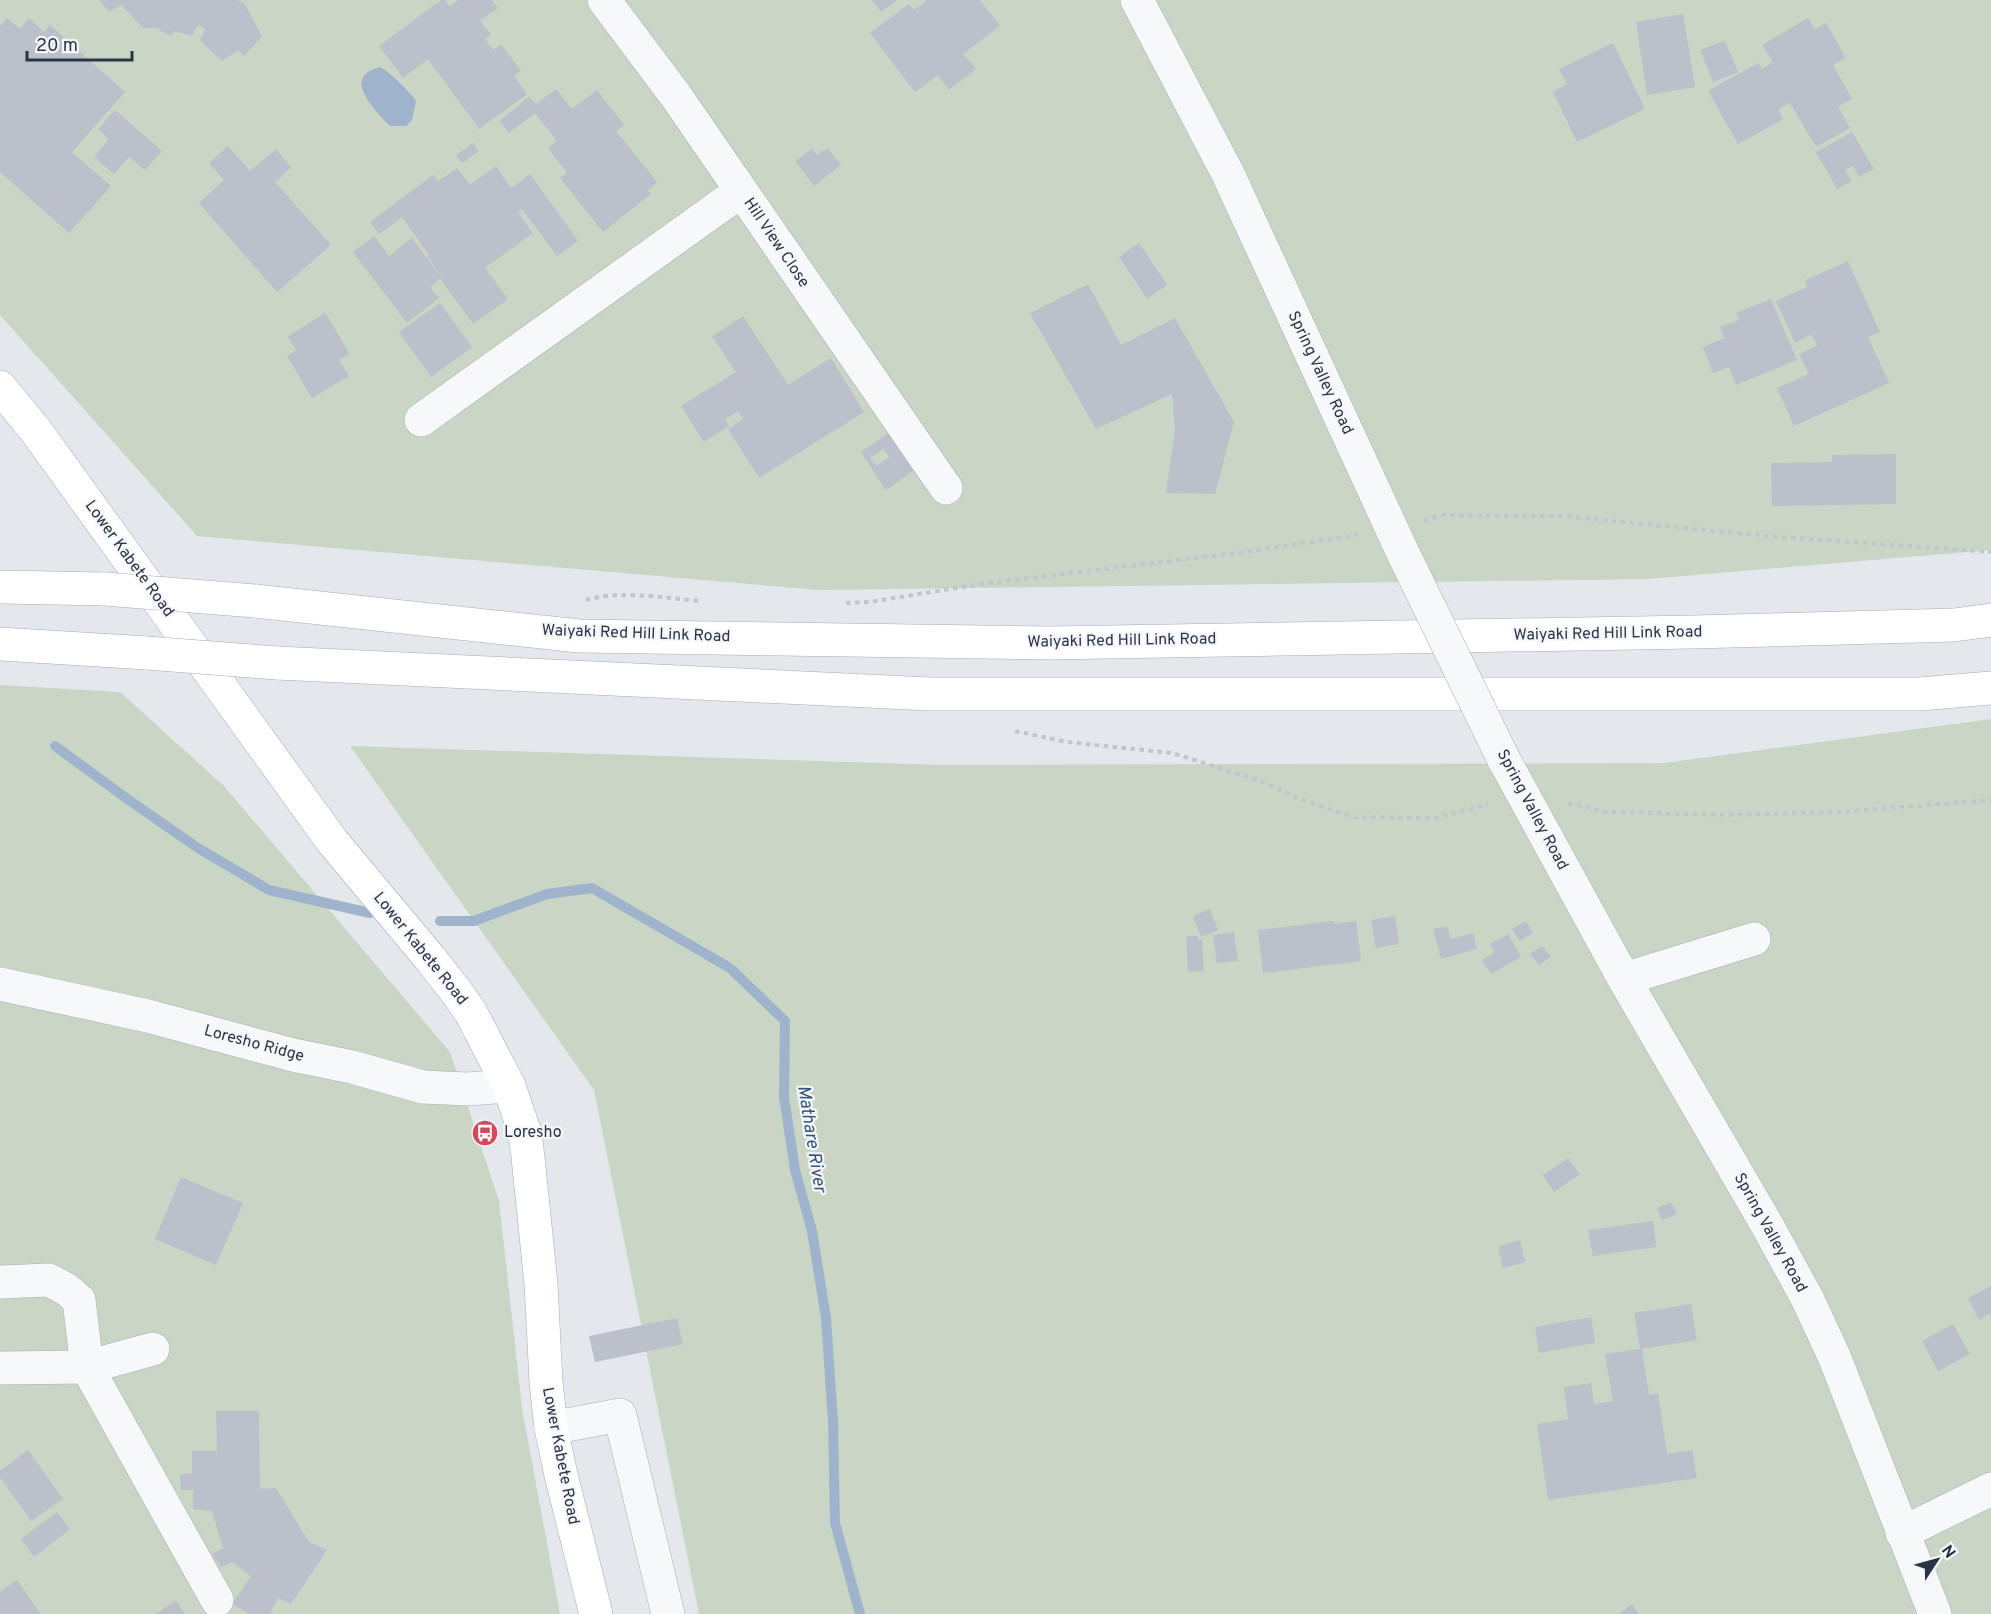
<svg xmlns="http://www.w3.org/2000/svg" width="1991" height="1614" viewBox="0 0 1991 1614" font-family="Overpass,sans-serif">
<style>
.green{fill:#c9d6c5}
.water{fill:#9fb4cc}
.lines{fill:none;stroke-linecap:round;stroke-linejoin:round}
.stream{stroke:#9fb4cc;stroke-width:10}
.building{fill:#bbc0ca;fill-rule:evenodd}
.minor-casing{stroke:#a9aeb7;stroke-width:34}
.major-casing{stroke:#a3abb8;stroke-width:34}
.path{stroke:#c2c5cb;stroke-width:4;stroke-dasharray:4.5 4.5;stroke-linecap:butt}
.minor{stroke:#f7f8fa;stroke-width:33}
.major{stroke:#fff;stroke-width:33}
.minor-bridge-casing{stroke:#a9aeb7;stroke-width:34;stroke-linecap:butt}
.major-bridge-casing{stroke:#a3abb8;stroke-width:34;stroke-linecap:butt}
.minor-bridge{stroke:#f7f8fa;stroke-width:33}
.major-bridge{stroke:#fff;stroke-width:33}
.labels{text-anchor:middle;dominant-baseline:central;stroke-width:4.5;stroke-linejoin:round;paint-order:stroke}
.street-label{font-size:16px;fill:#2b3445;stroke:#f4f6f9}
.poi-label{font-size:16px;fill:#2b3445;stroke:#f4f6f9;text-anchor:start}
.water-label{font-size:18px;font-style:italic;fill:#34527a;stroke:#f4f6f9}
</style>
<rect width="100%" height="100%" fill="#e4e7ec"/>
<!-- green -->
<g class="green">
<polygon points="0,0 1991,0 1991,550 1648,579 818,590 197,536 0,315"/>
<polygon points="0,685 120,692 224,786 450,1052 499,1201 522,1408 560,1614 0,1614"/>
<polygon points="1991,719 1991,1614 699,1614 594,1090 350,746 942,765 1664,763"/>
</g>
<!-- water -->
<path class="water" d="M380,67C389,71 410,92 416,101L412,120L406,126H390C376,111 340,77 380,67Z"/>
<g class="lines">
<!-- stream -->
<g class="stream">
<polyline points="55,746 126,798 198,848 269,890 370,913"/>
<polyline points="440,921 474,921 547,894 592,888 730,968 785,1021 784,1097 795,1170 812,1231 826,1318 833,1421 835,1523 860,1614"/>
</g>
</g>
<!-- building -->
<g class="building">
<polygon points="99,0 237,0 244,3 262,36 244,56 238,50 222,61 200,40 205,29 198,25 192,36 175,31 171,36 156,28 143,28 121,5 109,12"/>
<polygon points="441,0 445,0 450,7 458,0 492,0 498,8 480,21 491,35 485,39 493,50 501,44 521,71 514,76 527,94 479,129 428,59 403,78 379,46"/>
<polygon points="872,0 897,0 881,12"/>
<polygon points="927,0 980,0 1000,26 963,54 976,69 949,90 938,75 915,92 870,33 909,4 914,10"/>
<polygon points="1683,14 1695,87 1647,95 1636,22"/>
<polygon points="7,18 20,29 29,18 44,32 50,25 125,92 72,152 111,186 69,233 0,172 0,26"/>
<polygon points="1808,18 1815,29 1826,23 1846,58 1833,65 1852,99 1838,107 1850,128 1816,147 1790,103 1778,109 1783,119 1738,144 1708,91 1758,63 1762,69 1773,62 1762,45"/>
<polygon points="1725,41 1738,72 1713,82 1700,50"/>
<polygon points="1613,43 1645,109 1577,142 1553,92 1567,84 1559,69"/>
<polygon points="556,89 572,109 597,90 624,125 616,131 657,182 648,190 651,194 603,232 560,178 567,173 548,148 557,141 535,113 509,133 499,121 529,97 536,104"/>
<polygon points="115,110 162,151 145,170 129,157 114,174 94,157 109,139 98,129"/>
<polygon points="1852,132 1874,169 1859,177 1853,166 1845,170 1852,181 1837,189 1816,152"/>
<polygon points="473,143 479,151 462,163 456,155"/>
<polygon points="228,146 250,171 276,149 291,167 275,182 331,245 277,292 199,203 224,180 209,163"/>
<polygon points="828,148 841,165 814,186 795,161 812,149 817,155"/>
<polygon points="496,166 511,188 530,174 578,241 557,256 522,209 518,213 533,233 485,268 508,299 473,324 441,280 443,278 427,256 429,255 402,217 379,234 370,222 433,175 438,181 457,168 470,185"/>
<polygon points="374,236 389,256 412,238 442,278 430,287 439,298 407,323 353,252"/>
<polygon points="1139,243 1167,285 1147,299 1119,257"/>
<polygon points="1848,261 1880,332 1868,337 1889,383 1794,426 1777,388 1809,374 1799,354 1817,346 1812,334 1795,343 1776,301 1807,287 1805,280"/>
<polygon points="1088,284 1121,345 1175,318 1234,422 1215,494 1166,493 1175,430 1172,394 1096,429 1030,313"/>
<polygon points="1771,299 1797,360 1736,385 1729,367 1713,373 1703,347 1724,338 1720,327 1739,320 1736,313"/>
<polygon points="440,303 472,347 431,377 399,332"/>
<polygon points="325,313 350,354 339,360 349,376 312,398 287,356 296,350 288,336"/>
<polygon points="743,316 788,385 831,358 864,412 759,478 728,429 743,419 738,411 725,419 729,426 704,442 681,406 736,372 712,336"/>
<path d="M895,429L920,466L886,490L861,452ZM883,449L890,457L876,466L870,458Z"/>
<polygon points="1896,454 1896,504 1772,506 1771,463 1832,462 1832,455"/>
<polygon points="1210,909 1218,930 1201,937 1193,916"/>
<polygon points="1395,916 1399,944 1376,948 1371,920"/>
<polygon points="1333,921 1334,924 1356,921 1361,961 1263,973 1258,930"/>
<polygon points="1526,921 1533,933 1520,941 1512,929"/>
<polygon points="1447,926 1451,939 1473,933 1477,949 1441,959 1433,929"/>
<polygon points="1234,932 1238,961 1217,963 1213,935"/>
<polygon points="1508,934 1521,957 1491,974 1482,960 1495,952 1490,944"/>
<polygon points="1186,936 1198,936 1199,940 1202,940 1204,971 1188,972"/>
<polygon points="1542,946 1551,957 1539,965 1530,954"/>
<polygon points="1568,1158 1580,1174 1554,1192 1543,1175"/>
<polygon points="181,1177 243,1203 216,1265 155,1239"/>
<polygon points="1671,1202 1677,1214 1662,1220 1657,1208"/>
<polygon points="1653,1221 1656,1247 1593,1256 1588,1230"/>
<polygon points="1520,1240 1525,1262 1503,1268 1498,1246"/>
<polygon points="1991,1286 1991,1317 1989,1314 1979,1320 1968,1298"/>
<polygon points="1691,1304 1697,1340 1642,1349 1649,1395 1658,1393 1667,1454 1692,1450 1697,1478 1548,1500 1537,1424 1568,1419 1564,1387 1591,1383 1594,1404 1613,1401 1605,1354 1640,1349 1634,1313"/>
<polygon points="1591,1317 1595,1343 1539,1353 1535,1327"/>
<polygon points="677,1318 683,1344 595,1362 589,1336"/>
<polygon points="1953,1324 1970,1354 1938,1371 1922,1341"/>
<polygon points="216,1411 259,1411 260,1489 276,1488 309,1542 327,1550 291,1604 278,1598 270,1614 250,1614 232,1604 251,1576 232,1562 221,1567 212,1554 223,1548 212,1511 193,1509 193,1490 181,1490 180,1474 192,1473 192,1451 217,1451"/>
<polygon points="28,1450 63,1499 31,1521 0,1477 0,1471"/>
<polygon points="57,1512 70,1529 34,1557 21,1539"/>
<polygon points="17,1580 41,1614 0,1614 0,1592"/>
<polygon points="176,1600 185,1614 156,1614"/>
<polygon points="1632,1604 1639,1614 1619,1614"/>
</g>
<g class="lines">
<defs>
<g id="minor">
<polyline points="604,0 676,96 946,488"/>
<polyline points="1137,0 1228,174 1402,551"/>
<polyline points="421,420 741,191"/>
<polyline points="1503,758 1624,979 1767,1225 1807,1298 1834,1356 1935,1614"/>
<polyline points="1624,979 1754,939"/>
<polyline points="0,984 148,1016 293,1055 352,1067 423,1087 467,1089 509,1086"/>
<polyline points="0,1282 49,1280 66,1289 79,1300 87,1367 217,1600"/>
<polyline points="0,1368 87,1367 153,1349"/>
<polyline points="551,1428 620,1415 668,1614"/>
<polyline points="1902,1533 1991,1489"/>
</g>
<g id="major">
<polyline points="0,387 36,431 332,841 429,957 458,994 471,1013 509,1086 525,1133 528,1157 541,1284 546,1382 551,1428 561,1475 596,1614"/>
<polyline points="0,587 105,589"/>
<polyline points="255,601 579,636 1049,643 1693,632 1954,625 1991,620"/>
<polyline points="0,644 147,653"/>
<polyline points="277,663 930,694 1920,694 1991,688"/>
</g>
</defs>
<!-- minor casing -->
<use href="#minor" class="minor-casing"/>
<!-- major casing -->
<use href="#major" class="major-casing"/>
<!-- path -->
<g class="path">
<polyline points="1424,521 1442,515 1562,516 1767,536 1991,552"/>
<path d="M586,600C616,590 668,598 700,601"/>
<polyline points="846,603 869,602 988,583 1237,553 1358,535"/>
<polyline points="1015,731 1067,742 1172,753 1255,779 1306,801 1354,817 1436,818 1488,804"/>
<polyline points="1568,803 1607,812 1732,815 1838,812 1991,800"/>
</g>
<!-- minor -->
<use href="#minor" class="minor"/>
<!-- major -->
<use href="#major" class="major"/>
<defs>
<polyline id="minor-bridge" points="1402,551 1503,758"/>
<g id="major-bridge">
<polyline points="105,589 255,601"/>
<polyline points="147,653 277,663"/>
</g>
</defs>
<!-- minor-bridge casing -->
<use href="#minor-bridge" class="minor-bridge-casing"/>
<!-- major-bridge casing -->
<use href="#major-bridge" class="major-bridge-casing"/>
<!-- minor-bridge -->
<use href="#minor-bridge" class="minor-bridge"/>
<!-- major-bridge -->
<use href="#major-bridge" class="major-bridge"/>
</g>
<!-- icons -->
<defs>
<symbol id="bus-disc" viewBox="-11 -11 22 22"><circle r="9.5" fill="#d1495b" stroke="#f4f6f9"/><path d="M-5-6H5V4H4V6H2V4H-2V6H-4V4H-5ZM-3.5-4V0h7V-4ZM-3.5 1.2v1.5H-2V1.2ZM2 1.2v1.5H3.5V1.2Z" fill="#fff"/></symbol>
</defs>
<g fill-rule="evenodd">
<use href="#bus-disc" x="470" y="1118" width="30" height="30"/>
</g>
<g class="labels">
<!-- street labels -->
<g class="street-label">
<text transform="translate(776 243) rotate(56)">Hill View Close</text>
<text transform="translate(1320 373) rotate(65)">Spring Valley Road</text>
<text transform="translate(129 559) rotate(54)">Lower Kabete Road</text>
<text transform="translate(636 634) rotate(2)">Waiyaki Red Hill Link Road</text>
<text transform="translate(1608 634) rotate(-1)">Waiyaki Red Hill Link Road</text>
<text transform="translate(1122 641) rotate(-1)">Waiyaki Red Hill Link Road</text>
<text transform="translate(1532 810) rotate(62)">Spring Valley Road</text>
<text transform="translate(420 949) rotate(51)">Lower Kabete Road</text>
<text transform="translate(254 1044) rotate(15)">Loresho Ridge</text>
<text transform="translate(1770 1233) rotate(61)">Spring Valley Road</text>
<text transform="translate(560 1456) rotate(79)">Lower Kabete Road</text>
</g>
<!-- poi labels -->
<g class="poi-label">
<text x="504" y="1133">Loresho</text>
</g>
<!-- water labels -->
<g class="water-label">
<text transform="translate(811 1139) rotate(81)">Mathare River</text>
</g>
</g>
<!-- north arrow -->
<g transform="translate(1937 1560) rotate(54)" stroke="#f4f6f9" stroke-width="4.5" paint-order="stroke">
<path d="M0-4.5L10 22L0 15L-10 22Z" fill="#2b3445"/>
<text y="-9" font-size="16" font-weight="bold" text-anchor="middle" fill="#2b3445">N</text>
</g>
<!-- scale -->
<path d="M27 51v9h105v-9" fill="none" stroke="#2b3445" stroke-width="3"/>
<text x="36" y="51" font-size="18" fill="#2b3445" stroke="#f4f6f9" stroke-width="4.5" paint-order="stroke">20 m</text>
</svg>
